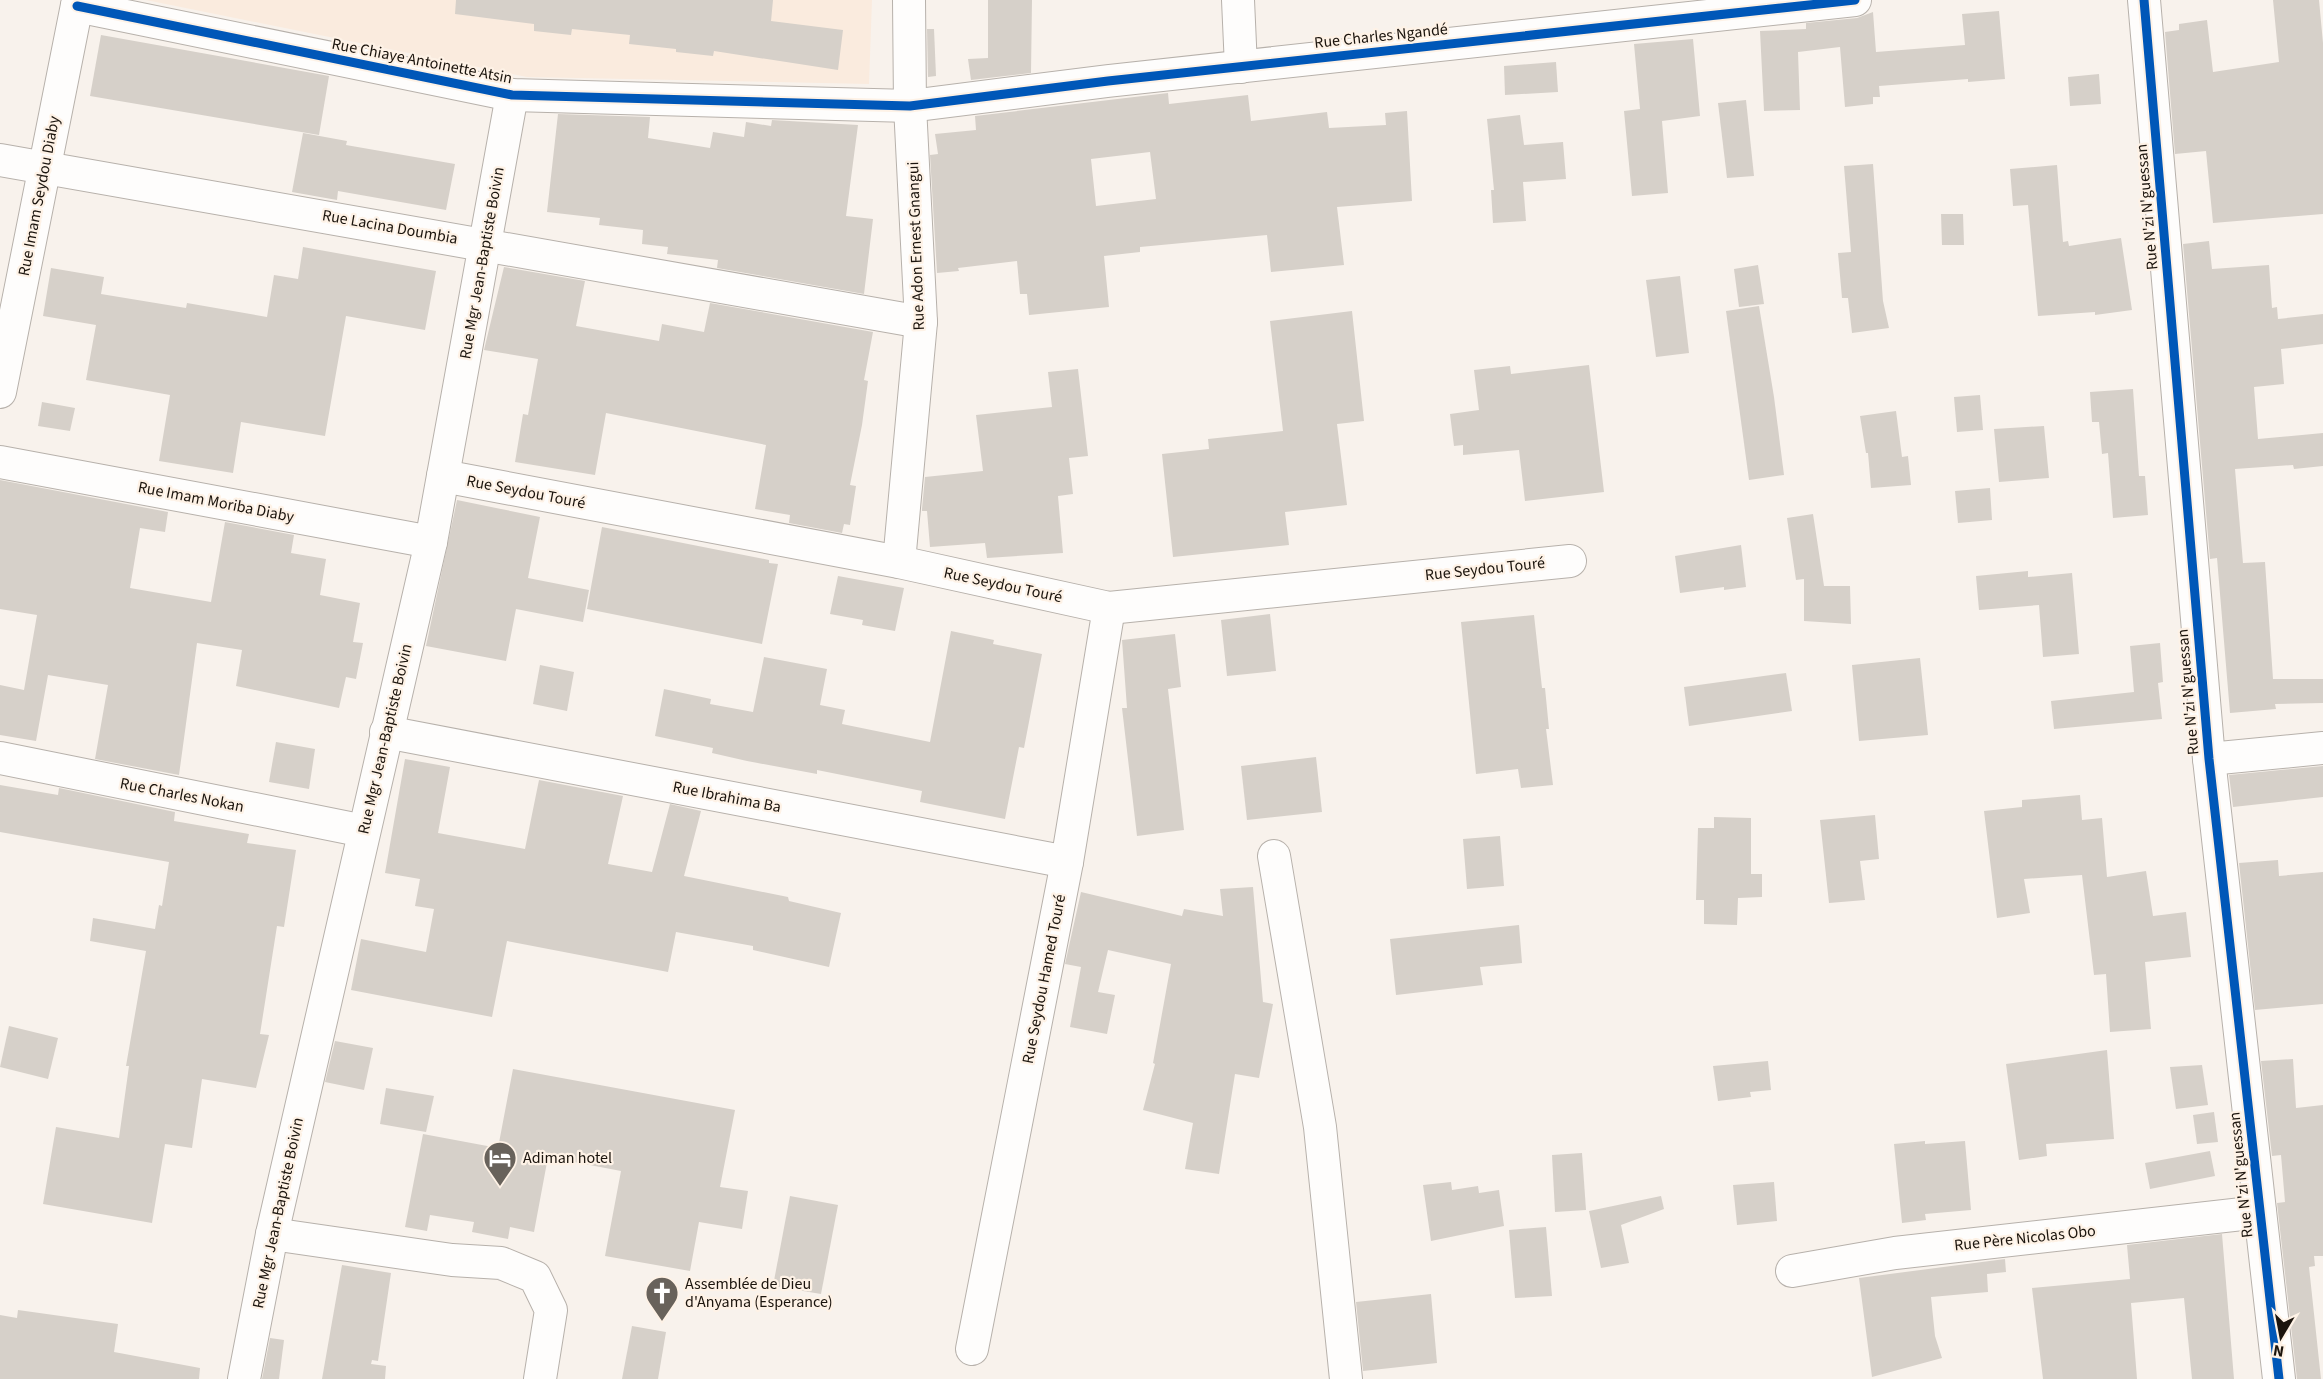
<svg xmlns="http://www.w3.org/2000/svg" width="2323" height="1379" viewBox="0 0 2323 1379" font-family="'Source Sans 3',sans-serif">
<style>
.built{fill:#faebde}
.building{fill:#d6d0c9;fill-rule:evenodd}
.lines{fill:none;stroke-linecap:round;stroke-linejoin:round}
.minor-casing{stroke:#b7b1ab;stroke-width:34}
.minor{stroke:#fefdfc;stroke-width:32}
.cycleway-casing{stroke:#fef2e6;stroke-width:13}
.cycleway{stroke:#0057b8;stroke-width:9}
.labels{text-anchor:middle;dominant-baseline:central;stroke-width:4.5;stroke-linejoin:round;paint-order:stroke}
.street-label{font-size:16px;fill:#1b140d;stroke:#fef2e6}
.poi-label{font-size:16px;fill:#1b140d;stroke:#fef2e6;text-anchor:start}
</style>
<rect width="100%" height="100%" fill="#f8f2ec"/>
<!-- built -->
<polygon class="built" points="146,0 872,0 869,84 527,77"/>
<!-- building -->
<g class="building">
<polygon points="456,0 773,0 771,21 843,30 838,70 714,51 713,56 676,52 676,49 629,44 630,35 572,29 571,35 534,31 534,24 455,14"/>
<polygon points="988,0 1032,0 1031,73 971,80 968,59 988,58"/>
<polygon points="2273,0 2319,0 2323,43 2323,214 2213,223 2206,151 2175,154 2165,32 2179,30 2179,24 2207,20 2213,72 2279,62"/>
<polygon points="1999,11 2005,79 1968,82 1968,79 1879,86 1880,97 1873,97 1873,104 1845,107 1840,47 1798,52 1800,110 1764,111 1760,31 1806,29 1806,23 1857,18 1873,12 1876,52 1965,45 1962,14"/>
<polygon points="927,29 934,29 936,76 928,77"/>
<polygon points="101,35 329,76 319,135 90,96"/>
<polygon points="1693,39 1700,116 1662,121 1668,193 1632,196 1624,111 1640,109 1634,44"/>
<polygon points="1556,62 1558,92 1505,95 1504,66"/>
<polygon points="2099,74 2101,104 2070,106 2068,77"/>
<path d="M1168,93L1169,104L1248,95L1251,121L1327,112L1329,128L1386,125L1385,113L1407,111L1412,201L1337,207L1344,265L1271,272L1267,235L1140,247V252L1104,256L1109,307L1029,315L1027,294H1020L1017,261L958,268L959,271L937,273L930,155L938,154L935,134L976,130L975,116ZM1150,152L1156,199L1096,206L1091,159Z"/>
<polygon points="1746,100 1754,176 1727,178 1718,103"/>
<polygon points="558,114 650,117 648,138 710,148 713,132 744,137 746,122 771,126 772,120 858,125 846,216 873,219 864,294 717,268 718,260 667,254 668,247 642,244 643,230 599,225 600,218 547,212"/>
<polygon points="1520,115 1524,145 1563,142 1566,179 1523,182 1526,221 1493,223 1491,190 1494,190 1487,119"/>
<polygon points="303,133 347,141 346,145 455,164 446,210 338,191 337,200 292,192"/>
<polygon points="1873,164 1883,301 1889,328 1852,333 1848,298 1842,298 1838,253 1851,252 1844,166"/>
<polygon points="2057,165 2063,242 2068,241 2069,246 2121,238 2132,310 2095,315 2095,312 2038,316 2028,205 2013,206 2010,169"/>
<polygon points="1941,214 1963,214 1964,245 1942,245"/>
<polygon points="2209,241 2212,269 2269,265 2272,308 2277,307 2278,319 2323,314 2323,344 2281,349 2284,384 2254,387 2258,439 2323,433 2323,466 2294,469 2293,465 2235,469 2243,563 2265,562 2273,679 2323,679 2323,703 2275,704 2276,709 2230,713 2217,558 2210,559 2183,244"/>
<polygon points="303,247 436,271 425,330 346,316 325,436 241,422 233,473 159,461 170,395 86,380 96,325 43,316 51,268 104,277 101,294 186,308 187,303 267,317 274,275 298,279"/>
<polygon points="1758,265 1764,304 1739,307 1734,269"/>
<polygon points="504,267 585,281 576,326 659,341 662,324 704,332 710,303 873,332 864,380 868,381 862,425 850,485 856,486 850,525 844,524 842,533 789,523 790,515 755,509 766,445 606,413 595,475 515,462 523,414 528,415 538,359 484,350"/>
<polygon points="1680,276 1689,353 1656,357 1646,280"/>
<polygon points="1759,306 1774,397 1784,475 1749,480 1726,311"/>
<polygon points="1352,311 1364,421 1337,424 1347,505 1285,512 1289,545 1173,557 1162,454 1209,449 1208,439 1283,431 1270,321"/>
<polygon points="1589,365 1604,492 1525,501 1519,450 1463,455 1463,445 1454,446 1450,414 1479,410 1474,370 1510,366 1511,374"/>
<polygon points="1078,369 1088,456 1069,458 1073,494 1058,496 1063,553 987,558 985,543 930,547 927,511 922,511 922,509 925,477 983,471 976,415 1052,407 1048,372"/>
<polygon points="2133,389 2139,476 2145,476 2148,515 2113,518 2108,453 2102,454 2099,422 2092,422 2090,392"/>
<polygon points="1980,395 1983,430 1957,432 1954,397"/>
<polygon points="42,402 75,408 70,431 38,426"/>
<polygon points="1896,411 1902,457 1908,456 1911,485 1871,488 1868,453 1866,453 1860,416"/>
<polygon points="2044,426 2049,478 1999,482 1994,429"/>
<polygon points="0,480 168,512 165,532 140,528 130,588 211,602 225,522 294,535 291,553 326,559 320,595 360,603 353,642 363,643 356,679 346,677 339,708 236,686 242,650 197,643 179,775 95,759 108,685 48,675 36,741 0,735 0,685 24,690 37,615 0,609"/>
<polygon points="1990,488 1992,520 1958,523 1955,491"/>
<polygon points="457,500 540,517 528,578 589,590 583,622 516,609 506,661 426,646"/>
<polygon points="1813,514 1824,586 1850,586 1851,624 1804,621 1804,579 1796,580 1787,518"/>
<polygon points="602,527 769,560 769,563 778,564 762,644 587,609"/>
<polygon points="1741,545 1746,587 1724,590 1724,587 1680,593 1675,556"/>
<polygon points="2028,571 2028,577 2072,573 2079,654 2043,657 2039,605 1979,610 1976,576"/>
<polygon points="838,576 904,588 895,631 862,625 863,620 830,614"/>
<polygon points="1270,614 1276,671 1227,676 1221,620"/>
<polygon points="1534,615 1542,688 1545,688 1549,729 1546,729 1553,785 1521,788 1518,769 1476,774 1461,622"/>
<polygon points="951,631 994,640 993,644 1042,654 1024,748 1019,747 1005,819 920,802 922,791 817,770 817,774 747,761 712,753 713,748 655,736 664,689 711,699 710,704 753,712 764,657 827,669 820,705 845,710 842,724 930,742"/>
<polygon points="1175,634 1181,687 1168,689 1184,830 1137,836 1122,708 1127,708 1122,640"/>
<polygon points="2160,643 2163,682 2158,683 2162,719 2054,729 2051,701 2134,692 2130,646"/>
<polygon points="1920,658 1928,735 1859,741 1852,665"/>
<polygon points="540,665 574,672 567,711 533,704"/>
<polygon points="1786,673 1792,711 1689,726 1684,687"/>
<polygon points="276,742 315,749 309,789 269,782"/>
<polygon points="1316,757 1322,812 1247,820 1241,766"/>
<polygon points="405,759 450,767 438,833 525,849 539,780 623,796 608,864 652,872 670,804 701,811 684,876 788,897 789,901 841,913 829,967 753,950 753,946 676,932 668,972 507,941 492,1017 351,990 361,939 426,952 434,909 415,906 420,879 385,873"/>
<polygon points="2323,766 2323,797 2233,807 2229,775"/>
<polygon points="0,785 58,795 59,788 175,812 174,821 249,834 247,843 296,850 284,927 277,926 260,1034 269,1035 256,1088 202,1079 192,1148 165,1144 152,1223 43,1204 56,1127 119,1138 129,1066 126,1066 146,951 90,941 93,918 155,929 159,905 162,906 169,862 0,832"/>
<polygon points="2080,795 2082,820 2102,818 2107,877 2146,871 2153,916 2186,912 2191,957 2145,962 2151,1029 2110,1032 2106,974 2094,975 2082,875 2024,879 2030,913 1997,918 1984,811 2022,807 2022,800"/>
<polygon points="1875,815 1879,859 1860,861 1865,900 1829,903 1820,820"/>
<polygon points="1714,817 1751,818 1751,874 1762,874 1762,897 1738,898 1737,925 1704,924 1704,900 1696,900 1698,828 1714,828"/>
<polygon points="1500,836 1504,886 1467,889 1463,839"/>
<polygon points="2278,860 2279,876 2323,872 2323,1004 2255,1010 2239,863"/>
<polygon points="1253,887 1263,1002 1273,1004 1259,1078 1235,1074 1219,1174 1185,1169 1193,1123 1143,1110 1155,1064 1153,1063 1171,964 1108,950 1098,992 1115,995 1107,1034 1070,1027 1081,967 1065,964 1081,892 1182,916 1184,909 1223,916 1220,889"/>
<polygon points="1519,925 1522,963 1480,967 1483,985 1396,995 1390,939"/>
<polygon points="9,1026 58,1038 48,1079 0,1067"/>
<polygon points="335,1041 373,1048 364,1090 325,1082"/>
<polygon points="2107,1050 2114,1139 2046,1144 2047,1156 2019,1160 2006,1064"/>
<polygon points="2293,1059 2296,1108 2323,1105 2323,1256 2314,1256 2315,1266 2309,1267 2321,1379 2297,1379 2277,1203 2285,1202 2281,1155 2272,1156 2261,1061"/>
<polygon points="1768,1061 1771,1090 1750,1092 1751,1097 1718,1101 1713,1066"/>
<polygon points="2202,1065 2208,1105 2176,1109 2170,1067"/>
<polygon points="513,1069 735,1110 720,1187 748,1191 742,1229 699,1222 690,1271 605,1256 621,1171 548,1157 534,1232 510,1227 508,1239 472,1232 474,1222 430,1215 427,1231 405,1227 423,1134 498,1148"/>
<polygon points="386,1088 434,1096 426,1132 380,1124"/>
<polygon points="2214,1112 2218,1142 2197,1144 2193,1115"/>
<polygon points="1925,1141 1925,1144 1965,1141 1971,1210 1925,1214 1926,1220 1902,1223 1894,1144"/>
<polygon points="2210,1151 2215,1176 2150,1189 2145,1163"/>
<polygon points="1582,1153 1586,1210 1555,1212 1552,1155"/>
<polygon points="1451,1182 1452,1190 1478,1186 1479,1193 1499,1190 1504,1226 1431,1241 1423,1185"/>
<polygon points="1774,1182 1777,1221 1737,1225 1733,1185"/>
<polygon points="790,1196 838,1205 821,1294 773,1286"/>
<polygon points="1661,1196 1664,1209 1621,1225 1629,1263 1601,1268 1589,1211"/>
<polygon points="1546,1227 1552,1296 1515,1298 1509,1230"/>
<polygon points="2222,1234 2234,1379 2192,1379 2184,1298 2131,1303 2137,1379 2043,1379 2032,1288 2130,1279 2127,1245"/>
<polygon points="2005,1259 2006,1272 1987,1274 1988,1292 1931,1297 1935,1336 1942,1358 1872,1377 1859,1278"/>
<polygon points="342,1265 391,1273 378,1361 372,1360 371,1364 386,1366 385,1379 322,1379"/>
<polygon points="1431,1294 1437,1363 1363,1371 1356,1302"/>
<polygon points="18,1310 118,1324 114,1352 200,1368 199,1379 0,1379 0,1315 17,1318"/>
<polygon points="632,1326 666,1332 658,1379 622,1379"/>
<polygon points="270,1338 284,1340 279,1379 262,1379"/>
</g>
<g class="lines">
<defs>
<g id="minor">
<polyline points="1238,0 1241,67"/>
<polyline points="2144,0 2209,759 2279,1379"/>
<polyline points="77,6 512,95 910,106 1108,81 1855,0"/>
<polyline points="0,160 921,322"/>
<polyline points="0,392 78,0"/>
<polyline points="0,462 431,542"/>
<polyline points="443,476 899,562 1109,608 1570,561"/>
<polyline points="899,562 921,322 910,106 909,0"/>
<polyline points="386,732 1067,862"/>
<polyline points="0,758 364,831"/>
<polyline points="2209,759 2323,748"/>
<polyline points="1274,856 1320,1127 1346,1379"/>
<polyline points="272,1234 452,1260 501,1263 535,1277 551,1310 540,1379"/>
<polyline points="1792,1271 1895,1253 2260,1212"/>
<polyline points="972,1349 1067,862 1109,608"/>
<polyline points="244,1379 272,1234 431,542 512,95"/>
</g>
</defs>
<!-- minor casing -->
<use href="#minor" class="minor-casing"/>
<!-- minor -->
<use href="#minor" class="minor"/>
<defs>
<g id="cycleway">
<polyline points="2144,0 2209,759 2279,1379"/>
<polyline points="77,6 512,95 910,106 1108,81 1855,0"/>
</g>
</defs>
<!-- cycleway casing -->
<use href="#cycleway" class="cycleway-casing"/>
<!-- cycleway -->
<use href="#cycleway" class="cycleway"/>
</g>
<!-- icons -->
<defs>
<symbol id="hotel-pin" viewBox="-11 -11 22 30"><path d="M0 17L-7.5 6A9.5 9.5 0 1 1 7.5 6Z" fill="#68625b" stroke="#fef2e6"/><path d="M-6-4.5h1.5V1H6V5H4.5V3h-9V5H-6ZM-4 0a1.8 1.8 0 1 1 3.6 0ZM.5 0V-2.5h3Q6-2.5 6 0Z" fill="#fff"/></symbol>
<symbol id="church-pin" viewBox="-11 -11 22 30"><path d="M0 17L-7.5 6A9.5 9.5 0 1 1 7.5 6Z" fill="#68625b" stroke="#fef2e6"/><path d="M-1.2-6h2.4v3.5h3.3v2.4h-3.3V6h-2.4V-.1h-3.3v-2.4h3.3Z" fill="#fff"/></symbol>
</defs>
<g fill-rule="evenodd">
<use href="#hotel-pin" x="481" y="1139" width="38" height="52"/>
<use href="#church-pin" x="643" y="1274" width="38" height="52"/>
</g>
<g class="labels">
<!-- street labels -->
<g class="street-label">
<text transform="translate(1381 36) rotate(-6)">Rue Charles Ngandé</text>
<text transform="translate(422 61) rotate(11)">Rue Chiaye Antoinette Atsin</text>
<text transform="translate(39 196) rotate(-79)">Rue Imam Seydou Diaby</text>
<text transform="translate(2147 207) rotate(-95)">Rue N'zi N'guessan</text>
<text transform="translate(390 227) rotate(10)">Rue Lacina Doumbia</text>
<text transform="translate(916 246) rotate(-92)">Rue Adon Ernest Gnangui</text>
<text transform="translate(482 263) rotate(-80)">Rue Mgr Jean-Baptiste Boivin</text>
<text transform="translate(526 492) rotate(11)">Rue Seydou Touré</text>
<text transform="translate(216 502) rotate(11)">Rue Imam Moriba Diaby</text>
<text transform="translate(1485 569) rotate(-6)">Rue Seydou Touré</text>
<text transform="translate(1003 585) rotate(12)">Rue Seydou Touré</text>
<text transform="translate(2188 692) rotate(-95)">Rue N'zi N'guessan</text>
<text transform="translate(385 739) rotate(-77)">Rue Mgr Jean-Baptiste Boivin</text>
<text transform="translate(182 795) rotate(11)">Rue Charles Nokan</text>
<text transform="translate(727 797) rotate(11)">Rue Ibrahima Ba</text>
<text transform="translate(1044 979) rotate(-79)">Rue Seydou Hamed Touré</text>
<text transform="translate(2241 1175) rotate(-96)">Rue N'zi N'guessan</text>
<text transform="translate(278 1213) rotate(-78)">Rue Mgr Jean-Baptiste Boivin</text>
<text transform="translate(2025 1238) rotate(-6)">Rue Père Nicolas Obo</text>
</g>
<!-- poi labels -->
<g class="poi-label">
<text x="523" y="1158">Adiman hotel</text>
<text x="685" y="1284">Assemblée de Dieu<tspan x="685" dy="18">d'Anyama (Esperance)</tspan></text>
</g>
</g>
<!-- north arrow -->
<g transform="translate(2281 1337) rotate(190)" stroke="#fef2e6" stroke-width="4.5" paint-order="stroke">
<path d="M0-4.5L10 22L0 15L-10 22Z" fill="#1b140d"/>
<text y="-9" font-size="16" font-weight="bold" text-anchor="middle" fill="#1b140d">N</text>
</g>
</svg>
